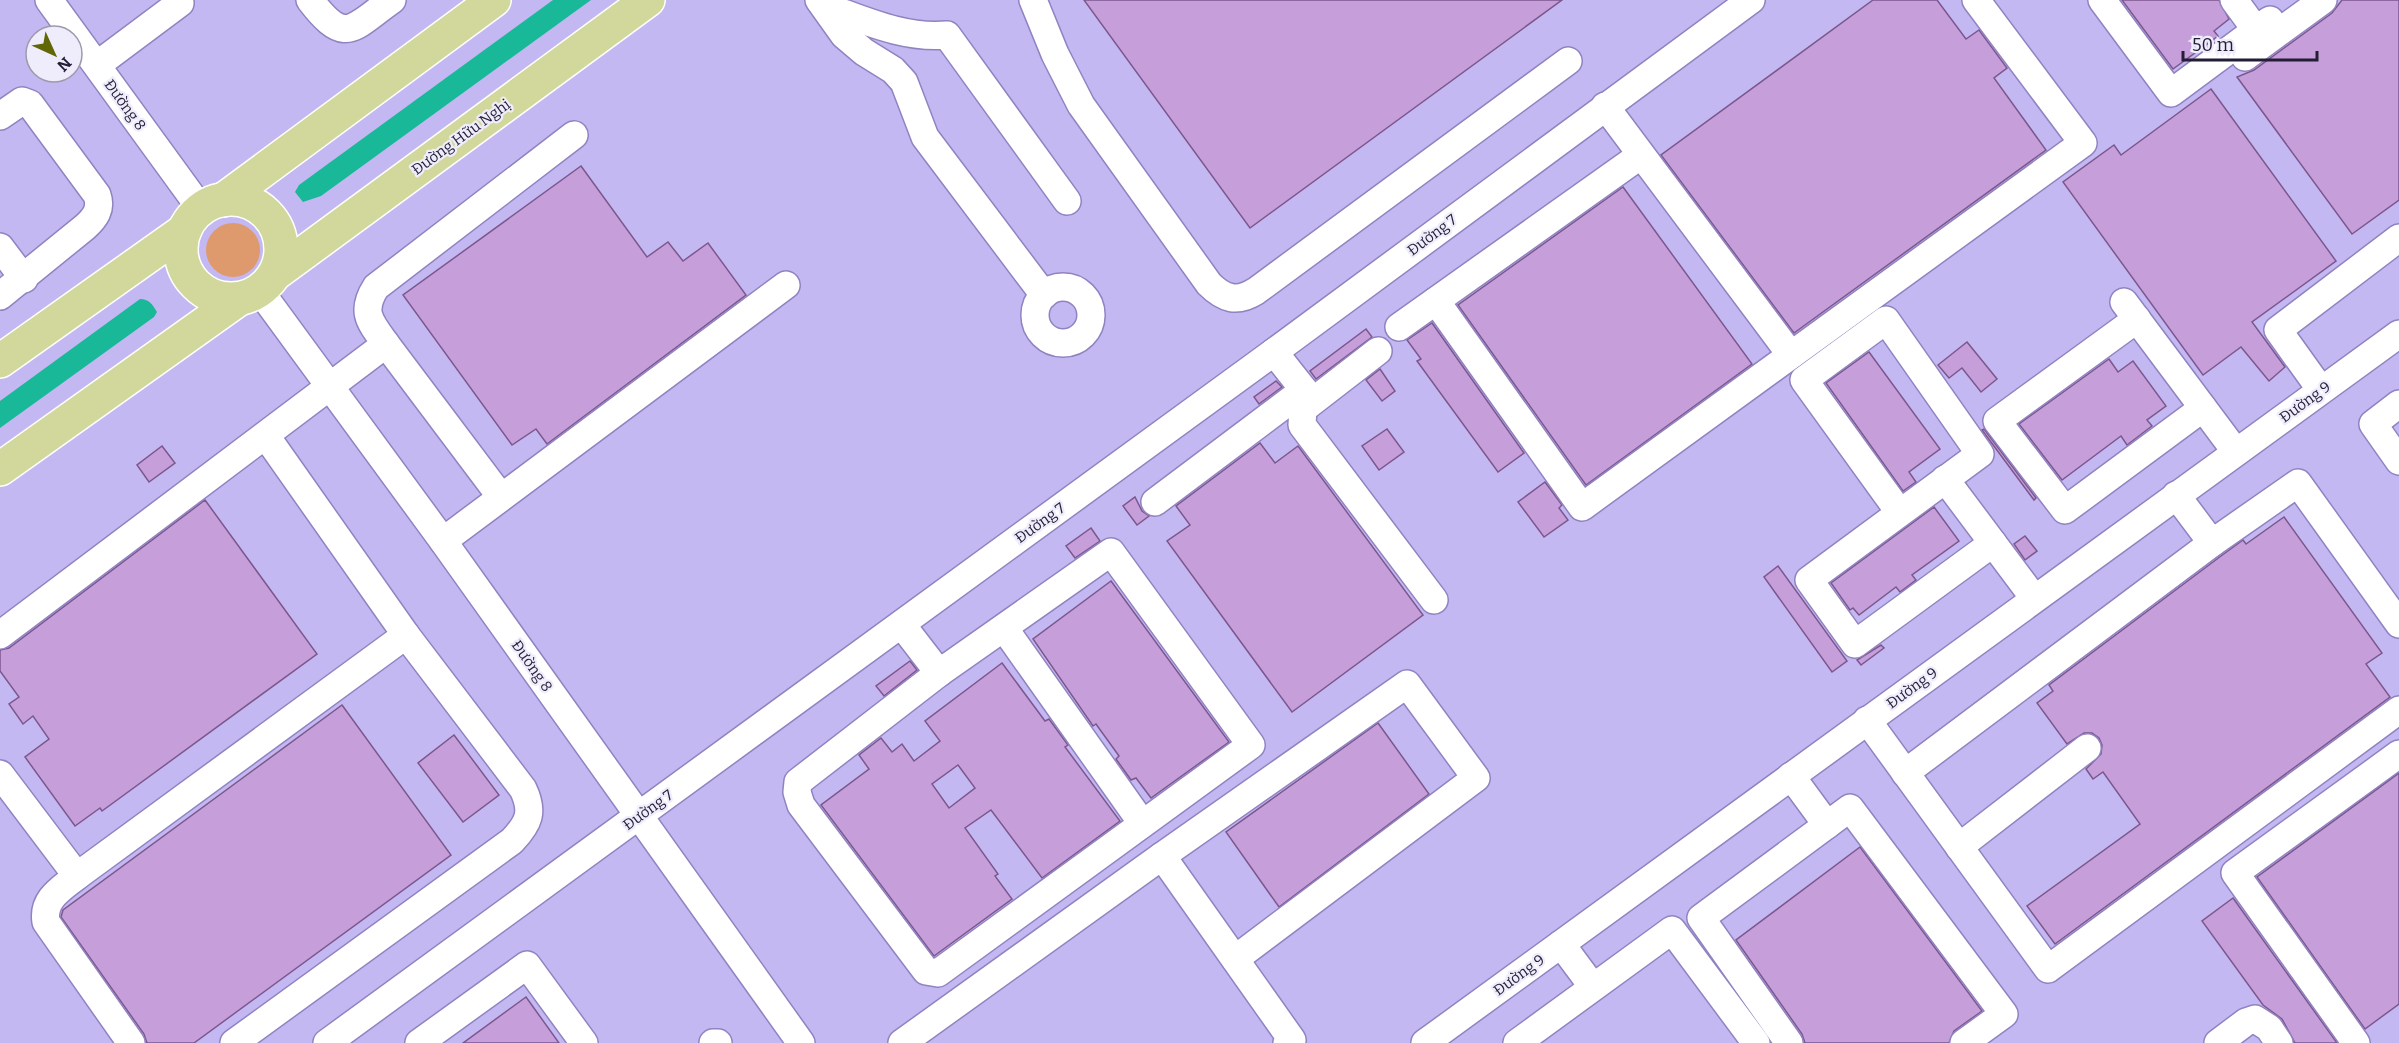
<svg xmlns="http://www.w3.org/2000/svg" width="2399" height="1043" viewBox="0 0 2399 1043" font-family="Bitter,serif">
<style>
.built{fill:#c4b8f2;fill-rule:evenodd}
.green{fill:#de9a6d}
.water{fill:#18b898}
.building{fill:#c69fda;stroke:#7c578e;stroke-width:1.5;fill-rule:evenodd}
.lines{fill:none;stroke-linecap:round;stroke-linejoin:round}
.minor-casing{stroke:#9183c1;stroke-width:30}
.major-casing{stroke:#fff;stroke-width:36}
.minor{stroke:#fff;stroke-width:27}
.major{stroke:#d2d89c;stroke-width:33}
.labels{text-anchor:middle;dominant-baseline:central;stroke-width:4.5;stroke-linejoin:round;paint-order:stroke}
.street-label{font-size:15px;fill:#231d36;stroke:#efedfb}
</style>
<rect width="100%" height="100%" fill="#d0c5fb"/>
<!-- built -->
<path class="built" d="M0,0H2399V1043H0ZM36,36H72V72H36Z"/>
<!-- green -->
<circle class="green" cx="233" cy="250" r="27"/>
<!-- water -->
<g class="water">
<polygon points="553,0 591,0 321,196 303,202 295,192 299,185"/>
<path d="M140,299C149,299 152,304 157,312L154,317L0,428V401Z"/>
</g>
<!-- building -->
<g class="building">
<polygon points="1084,0 1562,0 1250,228"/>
<polygon points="1873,0 1937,0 1966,39 1979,30 2007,68 1994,78 2046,150 1794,333 1661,155"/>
<polygon points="2122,0 2219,0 2229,19 2214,31 2218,36 2173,69"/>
<polygon points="2342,0 2399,0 2399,200 2352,234 2237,77 2254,70 2332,13"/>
<polygon points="2211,89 2336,261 2252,322 2285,367 2269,381 2241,347 2203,375 2063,182 2114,145 2121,155"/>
<polygon points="581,166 647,257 668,242 683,261 708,243 746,295 547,444 536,429 512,445 403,295"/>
<polygon points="1623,187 1752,364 1586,485 1458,305"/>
<polygon points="1432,323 1524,453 1498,472 1417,361 1421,359 1407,340"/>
<polygon points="1366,329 1372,337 1316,379 1310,371"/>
<polygon points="1967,342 1997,379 1981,392 1962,368 1949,378 1938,365"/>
<polygon points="1869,352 1940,449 1909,472 1916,482 1903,491 1826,383"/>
<polygon points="2109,359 2118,372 2133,361 2166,406 2147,420 2152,426 2127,445 2121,436 2062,480 2019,424"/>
<polygon points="1380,369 1395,391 1382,401 1366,380"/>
<polygon points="1276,381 1282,387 1259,404 1254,397"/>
<polygon points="1387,429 1404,452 1379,470 1362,446"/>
<polygon points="1984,429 2036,498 2034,500 1982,430"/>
<polygon points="1260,443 1275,463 1298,446 1423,615 1292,712 1167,541 1190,525 1176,506"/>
<polygon points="162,446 175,463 149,482 137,465"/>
<polygon points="1545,482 1562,505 1559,508 1568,520 1544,537 1518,502"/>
<polygon points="1135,497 1142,511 1149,516 1137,525 1123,506"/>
<polygon points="205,500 317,654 102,811 100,808 75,826 25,757 49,739 33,716 23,724 9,704 19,697 0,671 0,650 9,648"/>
<polygon points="1934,507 1959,541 1912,575 1916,580 1900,592 1896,587 1859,615 1853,608 1850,610 1831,583"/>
<polygon points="2284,517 2382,653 2366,664 2390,697 2055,944 2027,906 2140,824 2103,772 2093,779 2086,769 2101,754 2102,745 2099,738 2092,733 2084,733 2067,744 2037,703 2053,691 2049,685 2221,556 2243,540 2246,544"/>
<polygon points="1091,528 1100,541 1075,558 1066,546"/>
<polygon points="2025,536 2037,551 2025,560 2014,544"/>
<polygon points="1778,566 1847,661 1832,672 1764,577"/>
<polygon points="1111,581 1229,742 1151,798 1136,778 1131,780 1116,759 1119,756 1096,724 1093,726 1033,639"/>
<polygon points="1881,645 1884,648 1861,665 1857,660"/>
<polygon points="910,661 917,670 884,696 876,686"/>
<path d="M1002,663L1045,721L1049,719L1068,745L1065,747L1120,821L1042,878L991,810L965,828L998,874L995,876L1012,899L934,956L821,805L869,769L859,755L881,738L892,752L902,744L914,761L940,741L925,721ZM958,765L975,788L949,808L932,784Z"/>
<polygon points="342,705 451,855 194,1043 147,1043 144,1034 61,917 63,910"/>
<polygon points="1378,723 1429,794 1279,907 1226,832"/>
<polygon points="454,735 499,795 463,822 418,763"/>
<polygon points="2399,773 2399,1004 2365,1029 2257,877"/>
<polygon points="1860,847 1982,1011 1954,1031 1949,1043 1805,1043 1802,1034 1736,940"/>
<polygon points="2233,898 2337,1043 2295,1043 2282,1019 2263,1005 2202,921"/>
<polygon points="526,997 559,1043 463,1043"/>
</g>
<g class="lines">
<defs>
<g id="minor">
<polyline points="49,0 201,209"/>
<path d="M310,0C346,47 352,28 392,0"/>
<polyline points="819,0 844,35 864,52 893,70 904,82 925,137 1044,295"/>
<path d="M1033,0L1055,54L1081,105L1209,284C1224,299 1237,303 1256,291L1568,61"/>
<polyline points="2102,0 2171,93 2256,30"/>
<polyline points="2234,0 2256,30 2270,20"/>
<path d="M824,6C864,20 904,39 947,35L1067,201"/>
<polyline points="2245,57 2323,0"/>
<polyline points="97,65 180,3 177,0"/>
<polyline points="1605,106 1791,355"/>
<path d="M0,116L22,101L30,104L97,195C102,209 95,218 85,227L0,296"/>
<polyline points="0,247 24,279"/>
<circle cx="1063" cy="315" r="28"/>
<polyline points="260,291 443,541 801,1043"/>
<polyline points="1436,301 1582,507 2083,143 1976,0"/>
<polyline points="2124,302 2236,452"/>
<polyline points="2137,319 1997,421 2065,510 2203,408"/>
<polyline points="1399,327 1641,155"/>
<polyline points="386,344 501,497"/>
<polyline points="1274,352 1304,390 1302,425 1434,600"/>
<polyline points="2321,390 2278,330 2399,238"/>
<polyline points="2399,404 2373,424 2399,461"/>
<polyline points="1303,409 1378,351"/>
<polyline points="1945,479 2034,598"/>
<polyline points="2176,495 2212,543"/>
<polyline points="1155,502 1304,390"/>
<polyline points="1900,513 1804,380 1886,320 1980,454 1809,580 1855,644 1993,543"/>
<polyline points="443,541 786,285"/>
<polygon points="1111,552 1251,745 938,973 926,971 801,805 797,792 798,782 939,673"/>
<polyline points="902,625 939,673"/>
<polyline points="1004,628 1142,823"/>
<path d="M0,635L386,344C370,322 360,312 376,287L574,135"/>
<polyline points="1867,720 2048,969 2399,710"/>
<polyline points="1905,773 2212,543 2298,483 2399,624"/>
<polyline points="0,774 77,876 406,635 266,436"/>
<polyline points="1791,776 1827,825"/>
<polyline points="1959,847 2087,748"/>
<polyline points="1162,856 1407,684 1476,778 1235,959"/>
<path d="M77,876C61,889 42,899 46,922L131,1043"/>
<polyline points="1561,944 1593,987"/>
<path d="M234,1043L512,841C529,823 534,812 523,789L406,635"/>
<polyline points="327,1043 1274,352 1751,0"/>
<polyline points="419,1043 527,965 584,1043"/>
<polyline points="713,1043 718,1043"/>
<polyline points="902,1043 1162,856 1292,1040 1287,1043"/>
<polyline points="1425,1043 2399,334"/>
<polyline points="1517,1043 1672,930 1756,1043"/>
<polyline points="1789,1043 1701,918 1850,808 2004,1014 1964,1043"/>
<polyline points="2218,1043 2246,1022 2255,1019 2269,1028 2279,1043"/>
<polyline points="2356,1043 2235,873 2399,754"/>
</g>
<g id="major">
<circle cx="231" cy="249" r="50"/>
<polyline points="223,200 494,0"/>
<polyline points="275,274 648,0"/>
<polyline points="0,361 185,230"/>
<polyline points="0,469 239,299"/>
</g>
</defs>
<!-- minor casing -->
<use href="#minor" class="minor-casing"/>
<!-- major casing -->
<use href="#major" class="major-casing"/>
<!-- minor -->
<use href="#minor" class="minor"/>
<!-- major -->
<use href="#major" class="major"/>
</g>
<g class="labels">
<!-- street labels -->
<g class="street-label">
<text transform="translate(125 105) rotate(54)">Đường 8</text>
<text transform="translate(461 137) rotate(-36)">Đường Hữu Nghị</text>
<text transform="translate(1432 235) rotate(-37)">Đường 7</text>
<text transform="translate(2305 402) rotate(-36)">Đường 9</text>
<text transform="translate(1040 523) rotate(-36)">Đường 7</text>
<text transform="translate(532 666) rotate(55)">Đường 8</text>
<text transform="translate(1912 688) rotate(-36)">Đường 9</text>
<text transform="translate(648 810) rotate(-36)">Đường 7</text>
<text transform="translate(1519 975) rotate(-36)">Đường 9</text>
</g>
</g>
<!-- north arrow -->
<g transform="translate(54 54) rotate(135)"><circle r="28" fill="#efedfb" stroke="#9d9aac" stroke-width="1.5"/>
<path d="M0-4.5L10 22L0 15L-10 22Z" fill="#616706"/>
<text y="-9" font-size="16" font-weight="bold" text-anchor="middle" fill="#231d36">N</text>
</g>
<!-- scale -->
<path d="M2183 51v9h134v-9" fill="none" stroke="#231d36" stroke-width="3"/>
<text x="2192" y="51" font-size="18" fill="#231d36" stroke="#efedfb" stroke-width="4.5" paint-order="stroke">50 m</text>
</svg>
